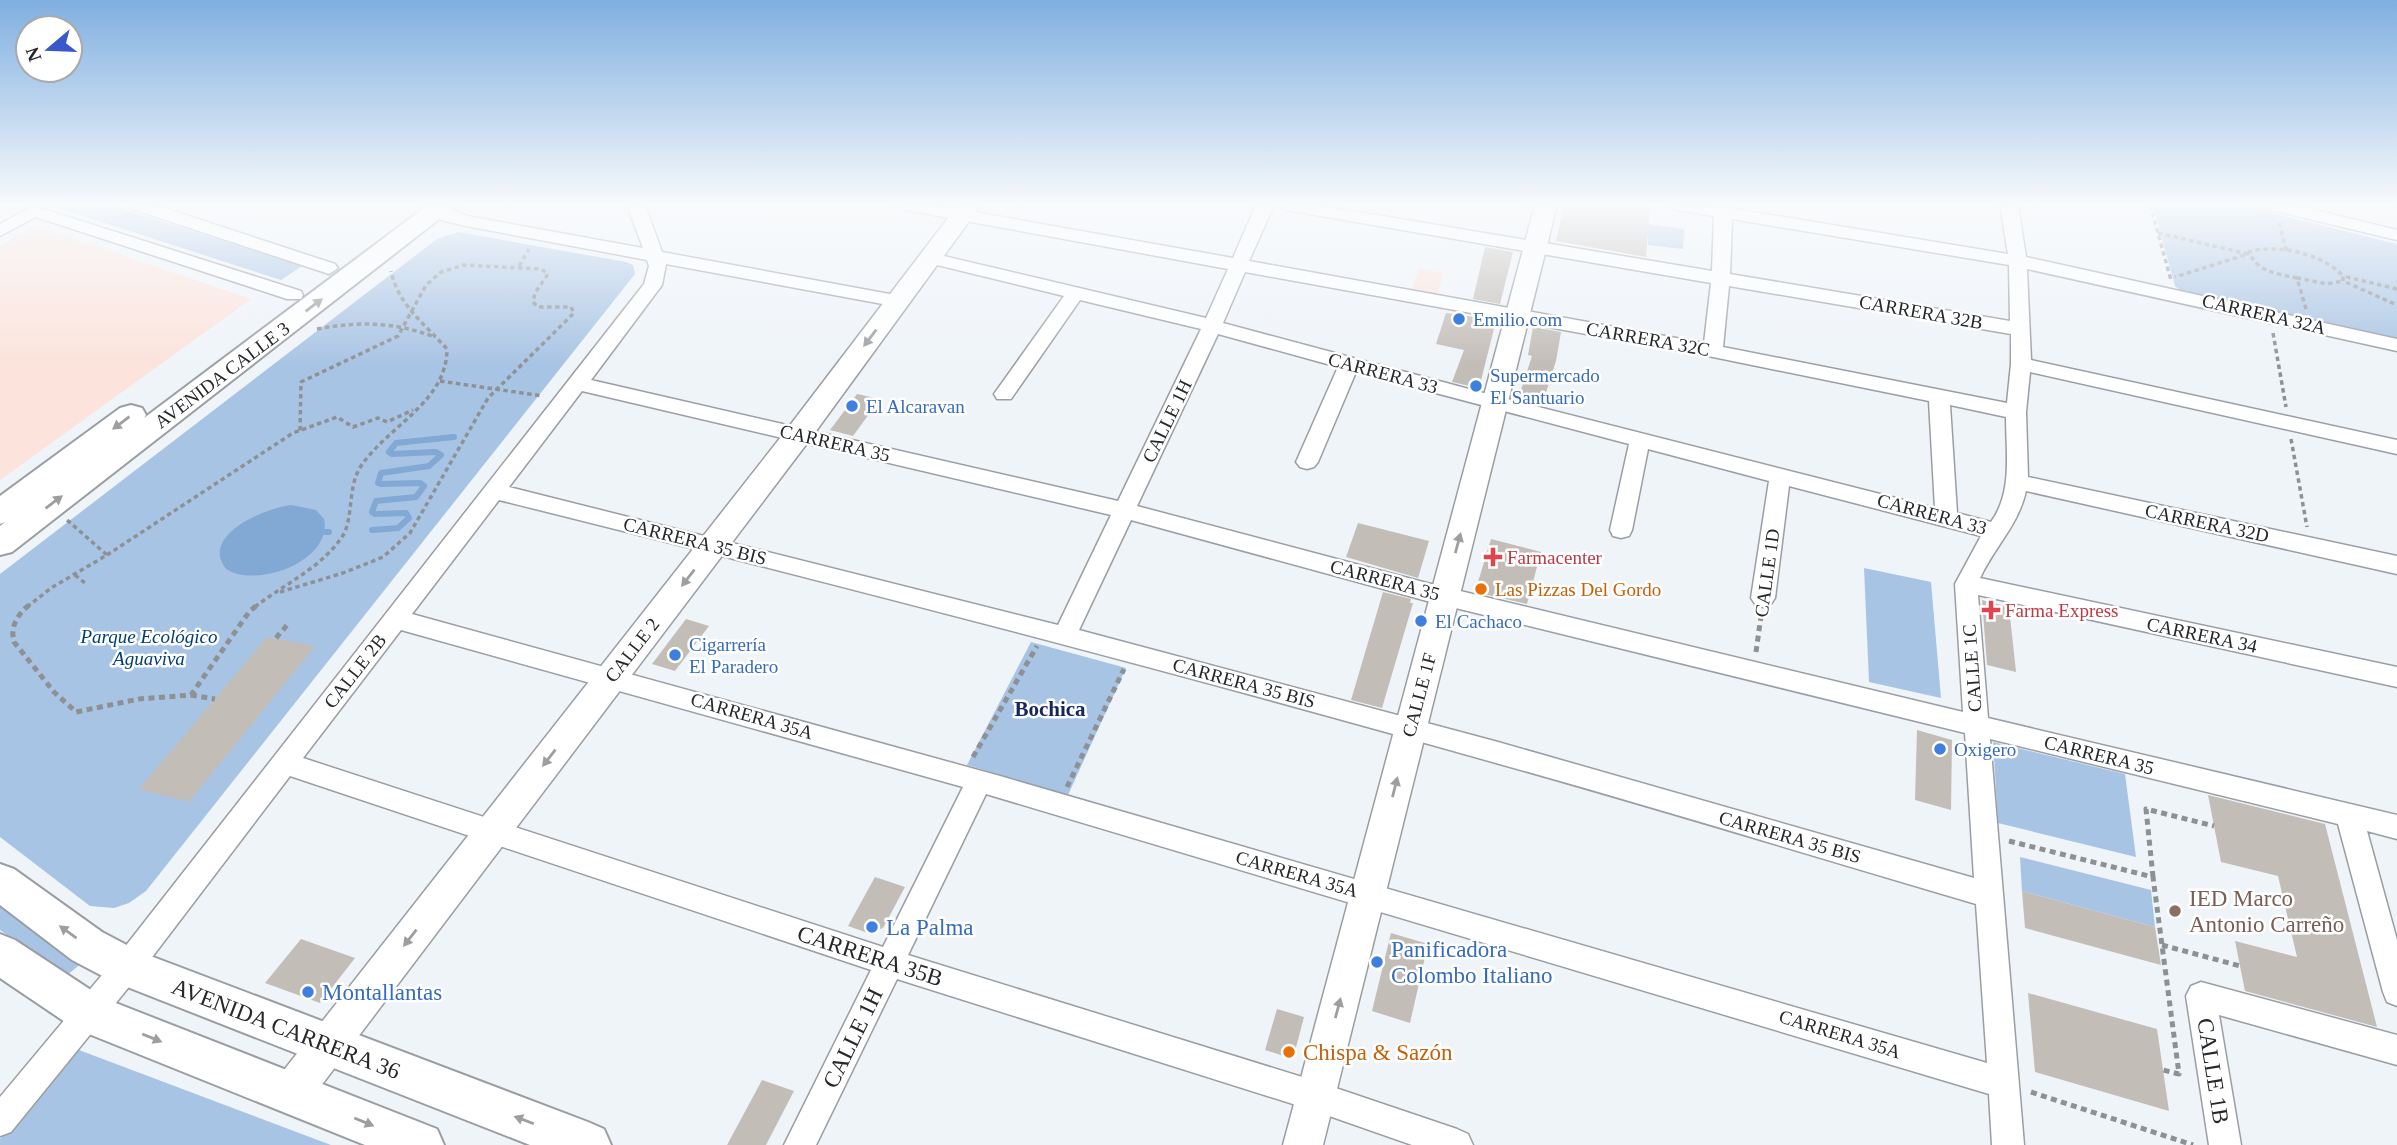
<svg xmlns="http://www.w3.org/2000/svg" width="2397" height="1145" viewBox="0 0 2397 1145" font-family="Georgia,serif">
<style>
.industrial{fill:#fce3dc}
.green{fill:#a8c4e4}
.water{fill:#82a8d4}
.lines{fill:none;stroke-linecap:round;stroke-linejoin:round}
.stream{stroke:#82a8d4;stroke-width:6}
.building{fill:#c3bdb8}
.minor-casing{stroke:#9a9ea4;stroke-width:3}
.tertiary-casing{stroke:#9a9ea4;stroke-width:3}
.secondary-casing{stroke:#9a9ea4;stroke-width:4}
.path-far1{stroke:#8d9194;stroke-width:3.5;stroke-dasharray:4.5 3.5;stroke-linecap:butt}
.path{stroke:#8d9194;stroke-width:5;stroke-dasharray:6 4.5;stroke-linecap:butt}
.minor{fill:#fff;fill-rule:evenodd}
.tertiary{fill:#fff;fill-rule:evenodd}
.secondary{fill:#fff;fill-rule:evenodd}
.oneway{fill:#9d9e9f}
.shop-dot{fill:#3f7fe0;stroke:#fff;stroke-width:2.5}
.health-dot{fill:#e0444e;stroke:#fff;stroke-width:2.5}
.food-dot{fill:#e8710a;stroke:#fff;stroke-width:2.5}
.education-dot{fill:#8d6e63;stroke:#fff;stroke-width:2.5}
.labels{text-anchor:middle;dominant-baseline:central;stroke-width:5;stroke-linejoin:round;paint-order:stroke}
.street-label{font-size:19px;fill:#252729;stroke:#fff}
.shop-label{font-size:19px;fill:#366cbe;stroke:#fff;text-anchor:start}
.health-label{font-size:19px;fill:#be3a42;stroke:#fff;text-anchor:start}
.food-label{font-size:19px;fill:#c56008;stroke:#fff;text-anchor:start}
.park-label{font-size:19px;font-style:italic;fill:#023d73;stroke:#fff}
.neighbourhood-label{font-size:21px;font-weight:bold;fill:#16255c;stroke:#fff}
.near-education-label{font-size:23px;fill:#785e54;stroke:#fff;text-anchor:start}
.near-shop-label{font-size:23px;fill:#366cbe;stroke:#fff;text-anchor:start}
.near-street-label{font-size:23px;fill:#252729;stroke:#fff}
.near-food-label{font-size:23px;fill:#c56008;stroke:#fff;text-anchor:start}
</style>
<rect width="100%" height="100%" fill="#eff4f9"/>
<!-- industrial -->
<g class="industrial">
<polygon points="34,225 251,299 0,480 0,246"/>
<polygon points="1419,268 1444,273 1437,294 1412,289"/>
</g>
<!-- green -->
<g class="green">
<polygon points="49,205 110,205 302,266 281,280"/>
<polygon points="2153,205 2240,205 2397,244 2397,338 2180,290 2175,286"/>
<polygon points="1648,224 1684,229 1683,249 1648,245"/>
<polygon points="458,232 626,262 633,265 635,274 146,891 129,903 114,908 90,906 0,837 0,574 437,239"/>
<polygon points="1864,568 1931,582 1941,698 1869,682"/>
<polygon points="1031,642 1126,668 1068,795 967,765"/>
<polygon points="1993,742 2125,774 2136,857 1998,823"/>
<polygon points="2020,857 2151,890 2155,927 2022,891"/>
<polygon points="0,902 84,961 65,977 0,930"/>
<polygon points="71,1047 331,1145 0,1145 0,1139"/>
</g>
<!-- water -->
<path class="water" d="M291,505L316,510L324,519C333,561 256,589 226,569C199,535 266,508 291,505Z"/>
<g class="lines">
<!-- stream -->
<g class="stream">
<polyline points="372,530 398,528 409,518 406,513 375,514 372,512 376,501 416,497 424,486 420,483 381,484 378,483 381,473 429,466 441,455 436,452 392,454 389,452 396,443 454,437"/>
<polyline points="325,532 329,532"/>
</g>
</g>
<!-- building -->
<g class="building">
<polygon points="1564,205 1628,205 1650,208 1646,257 1556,241"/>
<polygon points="1485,247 1513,252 1500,304 1473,299"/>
<polygon points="1446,313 1490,319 1494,329 1479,388 1452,382 1464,350 1436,344"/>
<polygon points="1533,327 1561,332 1556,361 1542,405 1518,399 1532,356 1528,355"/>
<polygon points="857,394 880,399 853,436 830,430"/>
<polygon points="1358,523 1429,541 1418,578 1346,557"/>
<polygon points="1491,539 1541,552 1527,604 1475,592"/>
<polygon points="1383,592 1411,599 1410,603 1413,603 1382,708 1351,700"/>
<polygon points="1982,600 2009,607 2016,672 1987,665"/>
<polygon points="686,619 709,626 675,671 652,664"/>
<polygon points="267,637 315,646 189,802 139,789"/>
<polygon points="1917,730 1952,740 1951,810 1915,800"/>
<polygon points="2208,795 2325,824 2377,1027 2245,991 2235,941 2297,957 2278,876 2221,862"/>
<polygon points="875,877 905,887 883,928 868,933 848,926"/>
<polygon points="2022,891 2155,927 2161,965 2025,928"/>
<polygon points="1391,933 1428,944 1410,1023 1372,1011"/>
<polygon points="301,939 355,958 320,1003 265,983"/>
<polygon points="2028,993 2157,1029 2169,1111 2035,1072"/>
<polygon points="1277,1009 1304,1017 1293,1059 1265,1050"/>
<polygon points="762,1080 794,1091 766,1145 727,1145"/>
</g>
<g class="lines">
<defs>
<g id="minor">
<polygon points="129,205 155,205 335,264 338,268 329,274 323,272 132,209"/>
<path d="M419,205H440L467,216L643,248L627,205H645L662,252L906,297L908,301L906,305L899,307L666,264L662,285L591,380L1118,501L1201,329L1080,300L1011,399H997L994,394L1064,296L925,262L922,258L931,253L1206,318L1228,269L906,210L897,205H935L1233,258L1256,205H1274L1249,261L1704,343L1711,283L1286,210L1277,205H1317L1712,271L1714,216L1676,210L1667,205L1723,207L2008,254L2000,205H2018L2026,257L2397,339V351L2027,269L2031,360L2397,440V454L2030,372L2026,412L2028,477L2397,556V574L2026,491C2018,526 1995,546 1980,578L2397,667V687L1978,595L1988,718L2397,815V839L2367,831L2397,940V1006L2387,1002L2383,992L2338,824L1990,739L2024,1145H1992L1989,1094L986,794L908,955L1315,1081L1457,1129L1468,1134L1473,1145H1412L1315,1111L897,979L816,1145H784L871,970L290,776L137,977L11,1132L0,1136V1097L117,957L644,284L649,266L647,260L466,226L441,220ZM1732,219L2009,265L2010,321L1730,274ZM1245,272L1713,357L1929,401L1935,508L1480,392L1223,323ZM1729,286L2011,334V364L2007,403L1723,347ZM1218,334L1338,367L1296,462L1300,467L1307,469L1314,467L1318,462L1356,372L1629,444L1610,530L1613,536L1621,538L1629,536L1632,530L1648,449L1769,481L1751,598L1755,604L1763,607L1771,604L1775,598L1789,486L1981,536L1955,584L1963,712L1427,583L1137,506ZM582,391L1111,515L1058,625L509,487ZM1950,405L2006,417C2006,452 2013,492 1991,522L1957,513ZM499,500C833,583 1165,669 1496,763C1657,808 1816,857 1976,904L1987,1063L1000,776L412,614ZM1131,520L1427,601L1965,733L1974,878L1498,742L1079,630ZM401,630L963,787L883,947L303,758Z"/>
<polygon points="2264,205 2294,205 2397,230 2397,240 2267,209"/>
<polygon points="34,206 301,291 303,295 301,299 287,299 36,217 0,236 0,224"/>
<polygon points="2201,982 2397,1035 2397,1065 2219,1015 2241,1145 2209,1145 2186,996 2191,986"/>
</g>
<g id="tertiary">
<polygon points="958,205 981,205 808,442 305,1107 291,1113 277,1107 271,1093 277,1079 788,428"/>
<polygon points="1535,205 1557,205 1323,1145 1283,1145"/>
</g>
<g id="secondary">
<polygon points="428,205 457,205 12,552 0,555 0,526 5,522 0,524 0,496 120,408 131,405 142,408 146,415 144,418"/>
<polygon points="0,864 14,869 102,932 140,952 588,1122 604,1129 611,1145 530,1145 112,981 72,960 0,905"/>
<polygon points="0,934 15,940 103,998 437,1129 444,1145 365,1145 74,1028 0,978"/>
</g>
</defs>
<!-- minor casing -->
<use href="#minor" class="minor-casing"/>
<!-- tertiary casing -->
<use href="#tertiary" class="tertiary-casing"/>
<!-- secondary casing -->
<use href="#secondary" class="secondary-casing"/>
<!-- path-far1 -->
<g class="path-far1">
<polyline points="2150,205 2171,280"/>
<polyline points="2279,223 2287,252"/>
<polyline points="2158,233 2248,254 2175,277"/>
<polyline points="519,266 529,249"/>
<path d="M2297,278C2278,274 2257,272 2249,252C2277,243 2323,254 2343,276"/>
<polyline points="2397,289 2343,276 2343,281 2397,305"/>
<polyline points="2306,309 2297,278 2327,284 2343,281"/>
<path d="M317,329C359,321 395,322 435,337"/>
<polyline points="2273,333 2286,407"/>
<polyline points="440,381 543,396"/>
<polyline points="2291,439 2307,527"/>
<polyline points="107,555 293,433 337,417 353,427 378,418 387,422 413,410"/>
<polyline points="75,575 85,583"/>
<polyline points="280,592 343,573 383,557 410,533 488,398 574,313 571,307 538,307 533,302 535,293 548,274 541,269 464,265 441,272 426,285 398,336 301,382 300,431"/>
<polyline points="27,607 51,588 107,555 67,520"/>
<path d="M255,607C284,584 320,569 342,537C354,519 347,487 361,466C388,426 447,402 447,349C425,324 398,305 391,271"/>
</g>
<!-- path -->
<g class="path">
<path d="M29,605C17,615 10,627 14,642L54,692L76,712L139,699L191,695L249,612L257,605"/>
<polyline points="276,638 288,624"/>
<polyline points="1756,652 1761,616"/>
<polyline points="191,695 215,699"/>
<polyline points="973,757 1037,646"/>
<polyline points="1067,787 1124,669"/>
<polyline points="2009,841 2153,877 2179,1074 2163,1070"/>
<polyline points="2153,877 2146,809 2214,826"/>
<polyline points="2162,945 2240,966"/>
<polyline points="2031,1092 2193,1145"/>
</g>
<!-- minor -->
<use href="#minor" class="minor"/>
<!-- tertiary -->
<use href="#tertiary" class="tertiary"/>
<!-- secondary -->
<use href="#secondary" class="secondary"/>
</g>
<!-- one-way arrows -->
<defs><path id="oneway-solid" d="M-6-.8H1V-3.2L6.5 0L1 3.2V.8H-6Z" transform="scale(1.75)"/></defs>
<g class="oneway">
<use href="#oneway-solid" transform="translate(314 305) rotate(-37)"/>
<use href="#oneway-solid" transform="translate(870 338) rotate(127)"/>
<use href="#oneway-solid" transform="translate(121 423) rotate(143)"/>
<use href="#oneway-solid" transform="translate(54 502) rotate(-37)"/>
<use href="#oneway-solid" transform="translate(1458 543) rotate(-75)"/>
<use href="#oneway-solid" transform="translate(688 578) rotate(128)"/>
<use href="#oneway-solid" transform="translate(549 758) rotate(128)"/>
<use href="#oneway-solid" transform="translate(1395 787) rotate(-76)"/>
<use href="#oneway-solid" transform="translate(68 932) rotate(-144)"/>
<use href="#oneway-solid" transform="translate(410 938) rotate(128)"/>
<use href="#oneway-solid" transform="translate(1338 1008) rotate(-75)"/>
<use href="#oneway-solid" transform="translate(152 1038) rotate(22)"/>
<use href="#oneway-solid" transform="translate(524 1120) rotate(-159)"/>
<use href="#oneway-solid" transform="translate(364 1122) rotate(22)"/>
</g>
<!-- sky -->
<linearGradient id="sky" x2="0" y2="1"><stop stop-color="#7fafe0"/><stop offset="0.56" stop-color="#f8fafc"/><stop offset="1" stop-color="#f8fafc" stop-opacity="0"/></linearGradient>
<rect width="2397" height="365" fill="url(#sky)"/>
<!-- markers -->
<g class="shop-dot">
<circle cx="1459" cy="319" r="7"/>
<circle cx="1476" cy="386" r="7"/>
<circle cx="852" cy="406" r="7"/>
<circle cx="1421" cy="621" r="7"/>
<circle cx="675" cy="655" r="7"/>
<circle cx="1940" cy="749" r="7"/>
<circle cx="872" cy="927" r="7"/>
<circle cx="1377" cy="962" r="7"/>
<circle cx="308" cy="992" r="7"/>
</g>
<g class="health-dot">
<path d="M1489.5 546.5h7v7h7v7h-7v7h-7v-7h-7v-7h7z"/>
<path d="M1987.5 599.5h7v7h7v7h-7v7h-7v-7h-7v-7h7z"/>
</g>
<g class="food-dot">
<circle cx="1481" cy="589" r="7"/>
<circle cx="1289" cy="1052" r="7"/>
</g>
<circle class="education-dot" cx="2175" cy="911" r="7"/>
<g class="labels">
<!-- street labels -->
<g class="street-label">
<text transform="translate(1921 312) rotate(10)">CARRERA 32B</text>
<text transform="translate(2264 314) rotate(13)">CARRERA 32A</text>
<text transform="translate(1648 339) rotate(10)">CARRERA 32C</text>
<text transform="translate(1383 373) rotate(15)">CARRERA 33</text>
<text transform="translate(222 375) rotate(-37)">AVENIDA CALLE 3</text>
<text transform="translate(1167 421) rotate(-64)">CALLE 1H</text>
<text transform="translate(835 443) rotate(13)">CARRERA 35</text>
<text transform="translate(1932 514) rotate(15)">CARRERA 33</text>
<text transform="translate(2207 523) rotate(12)">CARRERA 32D</text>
<text transform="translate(695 541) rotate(14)">CARRERA 35 BIS</text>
<text transform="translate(1767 573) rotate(-82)">CALLE 1D</text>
<text transform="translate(1385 580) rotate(15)">CARRERA 35</text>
<text transform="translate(2202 635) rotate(12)">CARRERA 34</text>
<text transform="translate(632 650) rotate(-52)">CALLE 2</text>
<text transform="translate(1972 668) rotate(-94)">CALLE 1C</text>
<text transform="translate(355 671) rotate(-52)">CALLE 2B</text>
<text transform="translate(1244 683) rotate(15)">CARRERA 35 BIS</text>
<text transform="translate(1419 695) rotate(-75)">CALLE 1F</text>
<text transform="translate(752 716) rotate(16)">CARRERA 35A</text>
<text transform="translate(2099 755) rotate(14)">CARRERA 35</text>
<text transform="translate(1790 837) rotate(16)">CARRERA 35 BIS</text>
<text transform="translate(1297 874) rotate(16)">CARRERA 35A</text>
<text transform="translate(1840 1034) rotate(17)">CARRERA 35A</text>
</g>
<!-- shop labels -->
<g class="shop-label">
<text x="1473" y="319">Emilio.com</text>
<text x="1490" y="375">Supermercado<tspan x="1490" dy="22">El Santuario</tspan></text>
<text x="866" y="406">El Alcaravan</text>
<text x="1435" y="621">El Cachaco</text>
<text x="689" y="644">Cigarrería<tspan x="689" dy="22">El Paradero</tspan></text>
<text x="1954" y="749">Oxigero</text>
</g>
<!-- health labels -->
<g class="health-label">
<text x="1507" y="557">Farmacenter</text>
<text x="2005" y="610">Farma Express</text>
</g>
<!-- food labels -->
<g class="food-label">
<text x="1495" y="589">Las Pizzas Del Gordo</text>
</g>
<!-- park labels -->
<g class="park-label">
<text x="149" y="636">Parque Ecológico<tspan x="149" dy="22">Aguaviva</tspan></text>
</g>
<!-- neighbourhood labels -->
<g class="neighbourhood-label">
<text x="1050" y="709">Bochica</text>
</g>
<!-- near-education labels -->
<g class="near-education-label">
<text x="2189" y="898">IED Marco<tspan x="2189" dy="26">Antonio Carreño</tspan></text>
</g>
<!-- near-shop labels -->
<g class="near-shop-label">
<text x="886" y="927">La Palma</text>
<text x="1391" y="949">Panificadora<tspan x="1391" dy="26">Colombo Italiano</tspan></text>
<text x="322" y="992">Montallantas</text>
</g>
<!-- near-street labels -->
<g class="near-street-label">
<text transform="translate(870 956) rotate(18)">CARRERA 35B</text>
<text transform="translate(286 1029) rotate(21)">AVENIDA CARRERA 36</text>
<text transform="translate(853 1038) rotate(-64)">CALLE 1H</text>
<text transform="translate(2213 1071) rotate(81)">CALLE 1B</text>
</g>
<!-- near-food labels -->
<g class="near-food-label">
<text x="1303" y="1052">Chispa &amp; Sazón</text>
</g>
</g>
<!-- north arrow -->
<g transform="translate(49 49) rotate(251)"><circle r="33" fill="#ffffff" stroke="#a8a9a9" stroke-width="2"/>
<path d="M0-5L12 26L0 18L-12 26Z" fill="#3958ca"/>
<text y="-10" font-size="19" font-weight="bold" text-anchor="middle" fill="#252729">N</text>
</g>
</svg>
